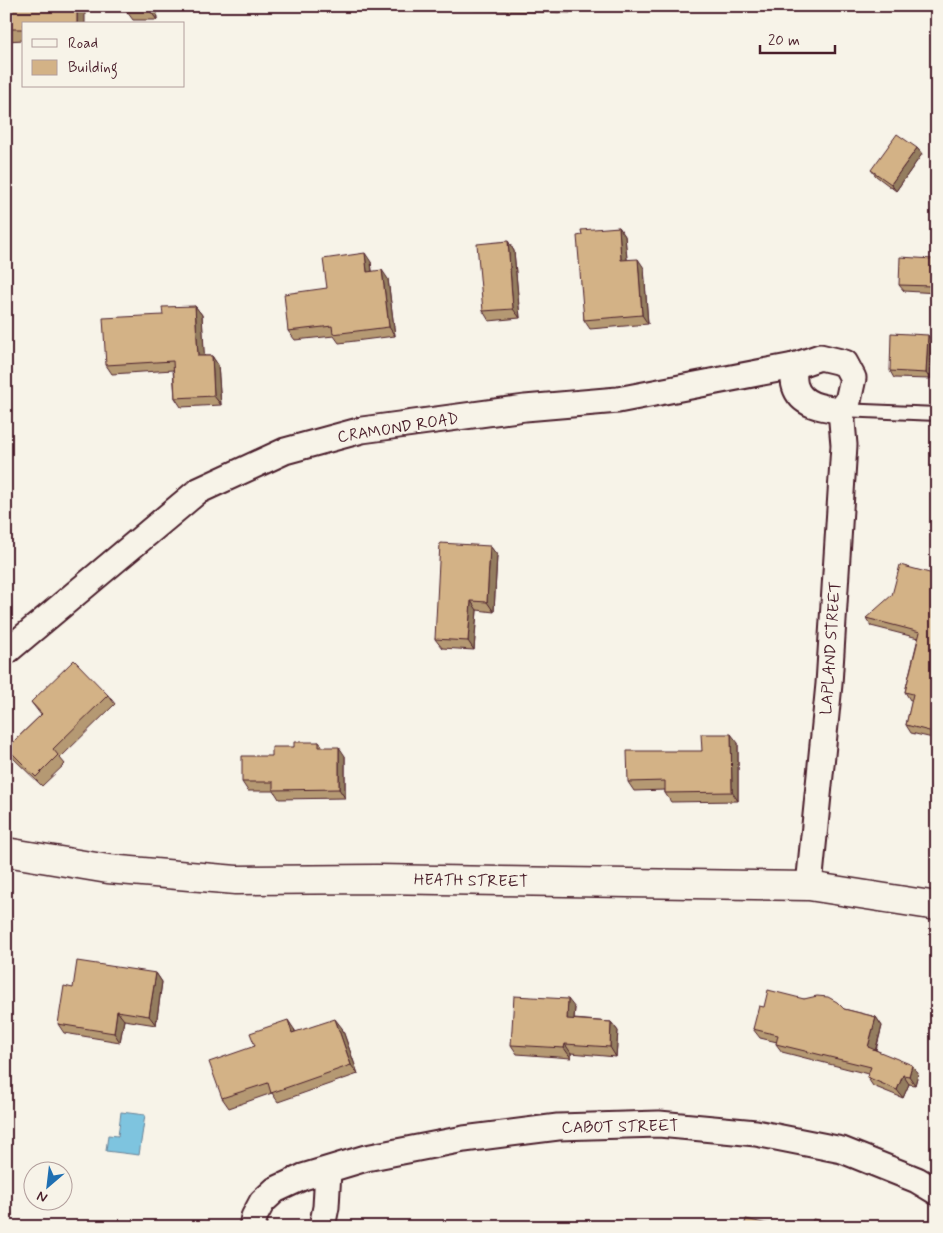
<svg xmlns="http://www.w3.org/2000/svg" width="943" height="1233" viewBox="0 0 943 1233" font-family="Mynerve,sans-serif">
<style>
.water{fill:#7ec4df;stroke:#698297}
.lines{fill:none;stroke-linecap:round;stroke-linejoin:round}
.lane-casing{stroke:#4a1f2b;stroke-width:16}
.street-casing{stroke:#4a1f2b;stroke-width:29}
.secondary-casing{stroke:#4a1f2b;stroke-width:31}
.lane{stroke:#f7f3e8;stroke-width:12}
.street{stroke:#f7f3e8;stroke-width:25}
.secondary{stroke:#f7f3e8;stroke-width:28}
.wall{fill:#b59973;stroke:#4a1f2b}
.shaded-wall{fill:#947d5e;stroke:#4a1f2b}
.building{fill:#d3b286;stroke:#4a1f2b}
.labels{text-anchor:middle;dominant-baseline:central;stroke-width:4;stroke-linejoin:round;paint-order:stroke}
.street-label{font-size:16px;fill:#4a1f2b;stroke:#f7f3e8}
</style>
<rect width="100%" height="100%" fill="#f7f3e8"/>
<filter id="ink" filterUnits="userSpaceOnUse"><feTurbulence type="fractalNoise" baseFrequency=".02" numOctaves="2"/><feDisplacementMap in="SourceGraphic" scale="10" xChannelSelector="R" yChannelSelector="G"/><feConvolveMatrix kernelMatrix="1 2 1 2 8 2 1 2 1" color-interpolation-filters="sRGB"/></filter>
<g filter="url(#ink)">
<!-- water -->
<polygon class="water" points="121,1112 145,1115 139,1155 106,1151 108,1135 118,1136"/>
<g class="lines">
<defs>
<polyline id="lane" points="841,410 937,414"/>
<g id="street">
<path d="M794,366C794,372 793,380 795,386C801,406 823,408 841,410"/>
<polyline points="6,652 198,491 285,451 362,430 525,408 618,400 794,366 820,357 845,363 853,378 848,401 841,410 844,445 829,684 809,886"/>
<polyline points="252,1227 254,1217 262,1202 275,1190 303,1177 366,1158 464,1139 558,1127 659,1124 756,1133 842,1150 917,1180 937,1192"/>
<polyline points="322,1227 326,1207 328,1171"/>
</g>
<polyline id="secondary" points="6,852 108,869 236,880 377,879 809,886 937,906"/>
</defs>
<!-- lane casing -->
<use href="#lane" class="lane-casing"/>
<!-- street casing -->
<use href="#street" class="street-casing"/>
<!-- secondary casing -->
<use href="#secondary" class="secondary-casing"/>
<!-- lane -->
<use href="#lane" class="lane"/>
<!-- street -->
<use href="#street" class="street"/>
<!-- secondary -->
<use href="#secondary" class="secondary"/>
</g>
<!-- wall -->
<g class="wall">
<polygon points="6,6 120,6 85,7 24,24 24,40 6,41"/>
<polygon points="125,6 156,6 157,20 133,20 125,9"/>
<polygon points="472,6 570,6 570,13 474,10"/>
<polygon points="917,148 922,154 896,191 876,176 871,170"/>
<polygon points="619,227 625,236 627,260 644,268 648,324 590,329 584,320 582,235"/>
<polygon points="508,241 514,251 520,318 489,321 483,311"/>
<polygon points="933,259 937,293 904,291 899,285"/>
<polygon points="371,262 372,271 388,279 395,336 339,343 334,336 295,340 288,331 327,288"/>
<polygon points="195,306 202,315 204,356 212,356 218,365 221,405 181,407 175,398 173,370 112,374 106,365 163,315"/>
<polygon points="928,335 932,341 930,379 894,378 890,371"/>
<polygon points="490,546 497,555 494,612 477,610 474,650 442,648 435,639"/>
<polygon points="937,575 937,739 911,733 906,725 912,700 910,700 905,692 918,638 871,626 866,618"/>
<polygon points="108,695 115,704 60,758 65,764 42,786 13,758 7,748 41,715 31,702"/>
<polygon points="319,742 323,747 345,756 345,798 279,799 274,791 248,791 242,782 272,756 294,747"/>
<polygon points="738,743 738,801 671,802 665,793 665,790 634,791 628,782 702,751"/>
<polygon points="156,973 162,982 156,1025 124,1020 120,1042 64,1033 58,1024"/>
<polygon points="804,999 876,1017 882,1026 876,1050 918,1074 915,1085 909,1084 903,1098 873,1086 867,1077 868,1074 782,1052 776,1044 777,1042 760,1038 753,1029 764,1007"/>
<polygon points="575,1008 574,1019 611,1022 618,1031 616,1057 571,1053 571,1058 517,1054 511,1045"/>
<polygon points="342,1028 358,1074 278,1102 272,1093 229,1108 222,1098 255,1046 294,1029 296,1032"/>
</g>
<!-- shaded-wall -->
<g class="shaded-wall">
<polygon points="77,6 85,7 85,24 77,24"/>
<polygon points="148,6 156,6 157,20 148,8"/>
<polygon points="566,6 570,6 570,13"/>
<polygon points="917,148 922,154 896,191 891,184"/>
<polygon points="619,227 625,236 628,270 621,260"/>
<polygon points="508,241 514,251 520,318 513,309"/>
<polygon points="365,253 371,262 373,281 367,272"/>
<polygon points="638,259 644,268 648,324 642,315"/>
<polygon points="933,259 937,264 937,293 932,286"/>
<polygon points="382,270 388,279 395,336 389,327"/>
<polygon points="195,306 202,315 205,366 198,356"/>
<polygon points="928,335 932,341 930,379 926,373"/>
<polygon points="212,356 218,365 221,405 214,396"/>
<polygon points="490,546 497,555 494,612 487,602"/>
<polygon points="471,601 477,610 474,650 468,641"/>
<polygon points="731,734 738,743 738,801 732,792"/>
<polygon points="339,747 345,756 345,798 339,789"/>
<polygon points="156,973 162,982 156,1025 149,1016"/>
<polygon points="568,999 575,1008 573,1028 567,1019"/>
<polygon points="117,1011 124,1020 120,1042 114,1033"/>
<polygon points="876,1017 882,1026 874,1055 868,1047"/>
<polygon points="335,1019 342,1028 358,1074 351,1065"/>
<polygon points="288,1020 294,1029 299,1042 292,1033"/>
<polygon points="611,1022 618,1031 616,1057 610,1047"/>
<polygon points="565,1044 571,1053 571,1058 564,1048"/>
<polygon points="912,1065 918,1074 915,1085 909,1076"/>
<polygon points="903,1075 909,1084 903,1098 897,1090"/>
</g>
<!-- building -->
<g class="building">
<polygon points="6,6 77,6 77,24 24,24 24,29 6,29"/>
<polygon points="125,6 148,6 148,8 125,9"/>
<polygon points="897,134 917,148 891,184 871,170"/>
<polygon points="619,227 621,260 638,259 642,315 584,320 577,236 582,235 581,230"/>
<polygon points="508,241 513,309 483,311 477,244"/>
<polygon points="365,253 367,272 382,270 389,327 333,334 332,326 288,331 284,294 327,288 323,259"/>
<polygon points="900,257 933,259 932,286 899,285"/>
<polygon points="195,306 198,356 212,356 214,396 175,398 173,361 106,365 103,318 163,315 162,307"/>
<polygon points="891,333 928,335 926,373 890,371"/>
<polygon points="440,543 490,546 487,602 471,601 468,641 435,639"/>
<polygon points="900,565 937,575 937,733 906,725 913,694 905,692 920,632 866,618 892,595"/>
<polygon points="74,660 108,695 53,749 58,755 36,777 7,748 42,714 31,702"/>
<polygon points="701,734 731,734 732,792 665,793 665,781 628,782 627,751 702,751"/>
<polygon points="294,742 319,742 319,747 339,747 339,789 273,790 273,782 242,782 242,756 272,756 272,747 294,747"/>
<polygon points="77,961 156,973 149,1016 117,1011 114,1033 58,1024 64,986 73,988"/>
<polygon points="768,990 804,999 817,996 828,997 837,1002 844,1009 876,1017 868,1047 912,1065 909,1076 903,1075 897,1090 867,1077 871,1067 776,1044 778,1035 753,1029 759,1006 764,1007"/>
<polygon points="514,996 568,999 567,1019 611,1022 610,1047 565,1044 564,1048 511,1045"/>
<polygon points="335,1019 351,1065 271,1093 268,1083 222,1098 209,1062 255,1046 250,1033 288,1020 292,1033"/>
<polygon points="746,1219 780,1227 744,1227"/>
<polygon points="813,1219 837,1224 836,1227 811,1227"/>
</g>
</g>
<g class="labels">
<!-- street labels -->
<g class="street-label">
<text transform="translate(398 428) rotate(-9)">CRAMOND ROAD</text>
<text transform="translate(831 648) rotate(-86)">LAPLAND STREET</text>
<text transform="translate(471 881) rotate(1)">HEATH STREET</text>
<text transform="translate(620 1127) rotate(-1)">CABOT STREET</text>
</g>
</g>
<!-- margin -->
<rect width="943" height="1233" fill="none" stroke="#f7f3e8" stroke-width="25"/>
<rect x="12" y="12" width="918" height="1208" fill="none" stroke="#4a1f2b" stroke-width="2" filter="url(#ink)"/>
<!-- legend -->
<rect x="22" y="22" width="162" height="65" fill="#f7f3e8" stroke="#b29e9c"/>
<rect x="32" y="39" width="25" height="8" fill="#f7f3e8" stroke="#b29e9c"/>
<text x="68" y="48" font-size="15" fill="#4a1f2b">Road</text>
<rect x="32" y="60" width="25" height="15" fill="#d3b286" stroke="#b29e9c"/>
<text x="68" y="72" font-size="15" fill="#4a1f2b">Building</text>
<!-- north arrow -->
<g transform="translate(48 1186) rotate(208)"><circle r="24" fill="#f7f3e8" stroke="#b29e9c"/>
<path d="M0-4L9 19L0 12L-9 19Z" fill="#1f6fb2"/>
<text y="-8" font-size="14" font-weight="bold" text-anchor="middle" fill="#4a1f2b">N</text>
</g>
<!-- scale -->
<path d="M760 45v8h75v-8" fill="none" stroke="#4a1f2b" stroke-width="2.5"/>
<text x="768" y="45" font-size="15" fill="#4a1f2b" stroke="#f7f3e8" stroke-width="4" paint-order="stroke">20 m</text>
</svg>
